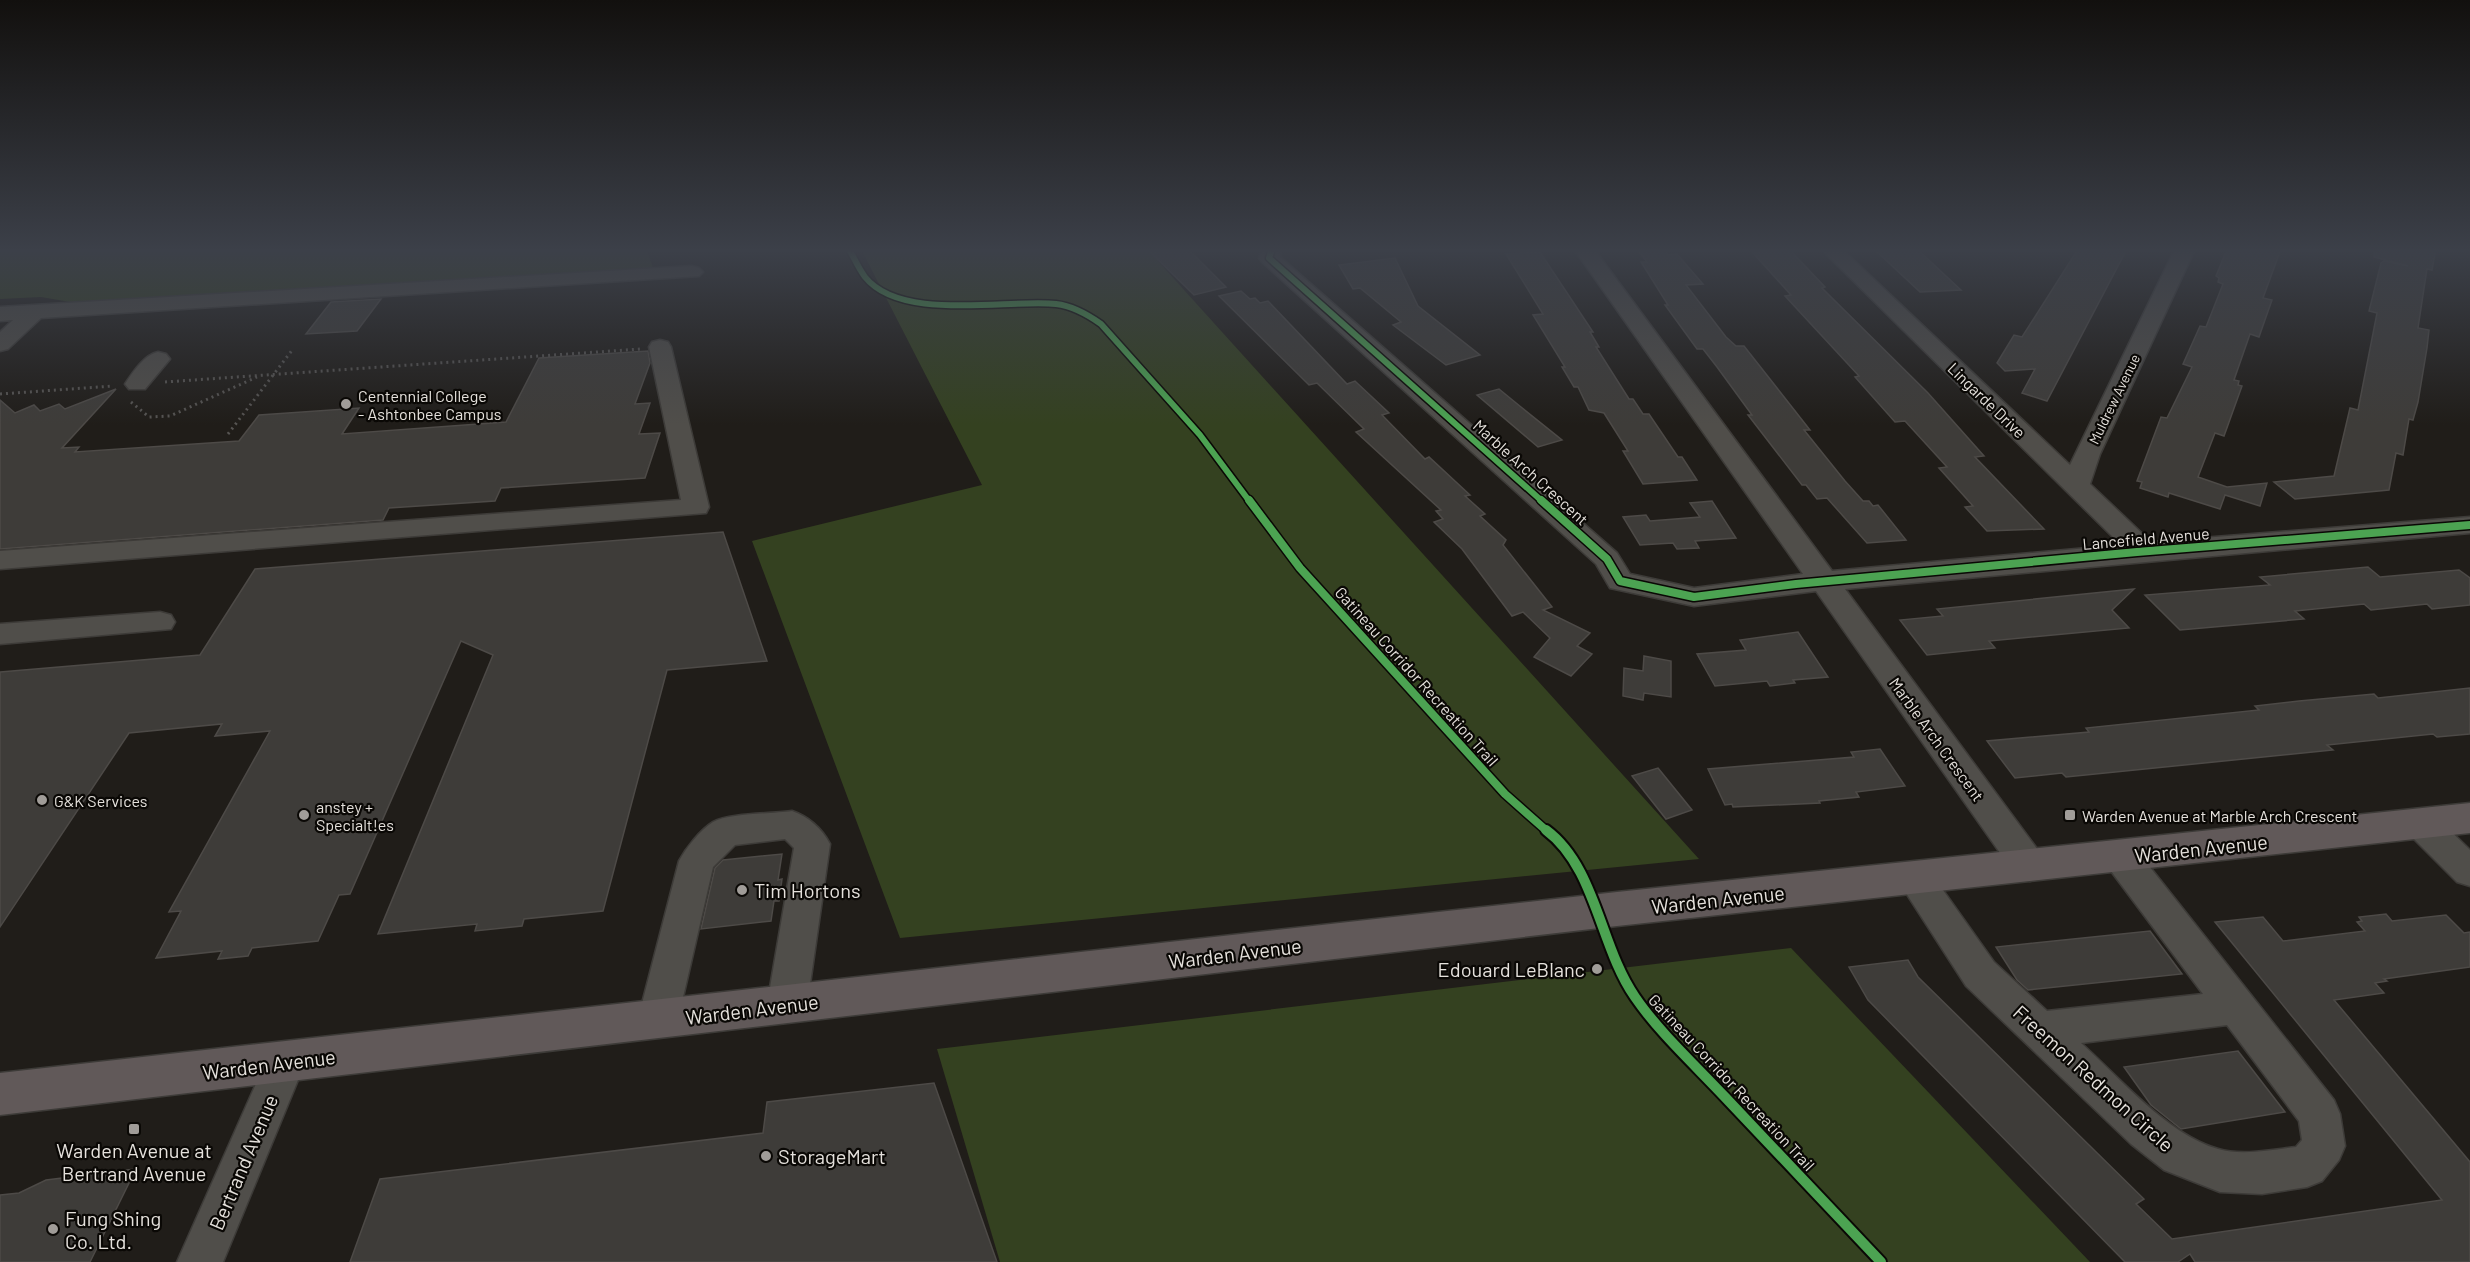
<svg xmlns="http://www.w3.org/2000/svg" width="2470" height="1262" viewBox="0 0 2470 1262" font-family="Barlow,sans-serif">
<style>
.green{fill:#344120}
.building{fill:#3e3c39;stroke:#4d4a47;stroke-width:1.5}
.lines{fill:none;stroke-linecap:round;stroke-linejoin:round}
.minor-casing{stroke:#3d3b38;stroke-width:3}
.major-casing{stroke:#3d3b38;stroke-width:3}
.path{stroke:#565452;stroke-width:3;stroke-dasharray:2 4;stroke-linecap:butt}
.minor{fill:#504e4a;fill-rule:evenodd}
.major{fill:#615959;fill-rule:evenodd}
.cycleway-far2-casing{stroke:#0a0805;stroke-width:9}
.cycleway-far1-casing{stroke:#0a0805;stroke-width:11}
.cycleway-casing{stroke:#0a0805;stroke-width:14}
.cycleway-far2{stroke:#4ca352;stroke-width:6}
.cycleway-far1{stroke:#4ca352;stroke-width:8}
.cycleway{stroke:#4ca352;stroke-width:10}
.poi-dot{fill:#a09c98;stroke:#0a0805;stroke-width:2}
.labels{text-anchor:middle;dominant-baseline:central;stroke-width:4.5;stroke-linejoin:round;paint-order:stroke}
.far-street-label{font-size:14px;fill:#e5e1dc;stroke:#0a0805}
.poi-label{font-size:16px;fill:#e5e1dc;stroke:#0a0805;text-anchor:start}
.street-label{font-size:16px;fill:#e5e1dc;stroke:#0a0805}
.near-street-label{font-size:20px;fill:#e5e1dc;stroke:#0a0805}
.near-poi-label{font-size:20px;fill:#e5e1dc;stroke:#0a0805;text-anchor:start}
</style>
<rect width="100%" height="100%" fill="#201d19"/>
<!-- green -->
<g class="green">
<polygon points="0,249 646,249 654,270 76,303 41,297 0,299"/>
<polygon points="861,249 1147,249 1699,859 900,938 752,541 982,485"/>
<polygon points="1791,948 2090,1262 1000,1262 937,1049"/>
</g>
<!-- building -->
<g class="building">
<polygon points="1637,249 1663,249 1668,255 1677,254 1703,284 1686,285 1726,337 1736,346 1744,346 1810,430 1804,430 1845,481 1863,501 1869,501 1873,506 1878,505 1906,540 1867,543 1827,498 1817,499 1806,485 1802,485 1748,415 1752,415 1717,367 1703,349 1697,349 1665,305 1668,305 1641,262 1647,262"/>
<polygon points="1755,249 1789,249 1825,287 1822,288 1928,393 1984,456 1975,457 2044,529 1987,531 1965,507 1973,506 1939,468 1947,467 1905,421 1895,422 1855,377 1859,376 1785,296 1791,295 1753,253 1759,253"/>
<polygon points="1874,249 1917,249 1961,290 1920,292"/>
<polygon points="2078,249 2127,249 2047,401 2022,393 2035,369 2005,371 1997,363 2014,335 2022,337"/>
<polygon points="2227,249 2281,249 2263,298 2272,300 2266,317 2259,337 2250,334 2234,380 2239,381 2238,385 2242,386 2224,436 2215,433 2198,477 2227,487 2267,483 2260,506 2225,495 2220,509 2169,493 2168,497 2140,488 2142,482 2137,481 2161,417 2167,418 2192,367 2183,364 2200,326 2206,327 2223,284 2218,282 2219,278 2216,276"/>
<polygon points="2375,249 2436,249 2432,270 2427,269 2418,328 2429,330 2427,348 2418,402 2413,420 2409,419 2403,455 2396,453 2389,490 2295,499 2274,482 2334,476 2350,408 2358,410 2377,313 2369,311 2381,263 2384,261 2408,266 2374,257"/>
<polygon points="1190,251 1226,287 1194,295 1150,252"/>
<polygon points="1540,252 1593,332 1590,332 1599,347 1596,347 1629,399 1633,399 1643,414 1649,414 1678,457 1682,457 1697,480 1643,484 1623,451 1628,451 1604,413 1589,410 1578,387 1574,387 1562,367 1565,367 1533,315 1543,314 1506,254"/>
<polygon points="1395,258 1418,306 1480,355 1446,365 1393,325 1401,322 1360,288 1353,289 1339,265"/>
<polygon points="1241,291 1250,299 1255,298 1260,303 1268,301 1347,384 1355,381 1389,413 1382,415 1425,459 1429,457 1470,495 1465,496 1485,514 1480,516 1506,540 1503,545 1552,607 1543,610 1590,633 1577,646 1592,654 1571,676 1534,657 1550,638 1523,612 1512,616 1462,549 1434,522 1443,519 1436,511 1441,510 1356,432 1364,429 1317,383 1309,385 1219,296"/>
<polygon points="381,299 357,331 306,334 331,302"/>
<polygon points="648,351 650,363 635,404 650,403 639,434 660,433 645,478 501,488 495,501 389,508 383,520 0,549 0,400 15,413 34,405 40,411 59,404 65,409 116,389 62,448 79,447 75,452 239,441 259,415 359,408 342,434 506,422 539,358"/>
<polygon points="1499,389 1521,407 1562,440 1538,447 1477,395"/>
<polygon points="1712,501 1736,538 1695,541 1699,548 1677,549 1673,543 1640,545 1623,517 1646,515 1650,521 1700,517 1690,503"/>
<polygon points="723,532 767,661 667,670 603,911 524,919 522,926 475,931 477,924 378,934 493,655 461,641 350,894 339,895 318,941 252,948 248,956 218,959 222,951 156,958 181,911 169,912 270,731 215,736 222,724 129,733 0,927 0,672 200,655 255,569"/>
<polygon points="2368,567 2380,577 2459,570 2470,578 2470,605 2432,609 2427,604 2371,610 2364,604 2295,611 2304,619 2180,630 2145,595 2270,585 2260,577"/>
<polygon points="2134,589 2112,610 2129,628 1989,641 1995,648 1927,655 1900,620 1943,616 1937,609"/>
<polygon points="1798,632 1828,677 1793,680 1795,683 1770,686 1767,681 1715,686 1697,654 1746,650 1740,640"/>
<polygon points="1644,656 1671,661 1671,697 1644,693 1643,700 1623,696 1624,668 1643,671"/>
<polygon points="2470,688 2470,734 2437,737 2433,734 2327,745 2333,750 2066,777 2062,773 2015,778 1987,741 2089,732 2086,728 2259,710 2255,706 2299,701 2374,694 2378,698"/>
<polygon points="1880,749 1905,786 1856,792 1859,797 1819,801 1820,803 1733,807 1732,804 1725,805 1708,769 1854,757 1851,752"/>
<polygon points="1658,768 1692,810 1666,819 1632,776"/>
<polygon points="782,854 778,880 782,879 779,901 774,901 771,921 701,929 715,868 723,860"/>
<polygon points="2386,914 2392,921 2446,915 2464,933 2470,932 2470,967 2384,979 2387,981 2375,983 2384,993 2334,1000 2470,1162 2470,1262 2195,1262 2190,1254 2178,1262 2125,1262 1868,1000 1849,967 1908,960 1918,977 2144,1199 2136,1204 2172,1239 2442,1200 2215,922 2263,917 2283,941 2365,931 2357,922 2362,921 2359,917"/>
<polygon points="2150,931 2182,974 2028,990 2017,980 1996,947"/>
<polygon points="2238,1051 2285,1112 2181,1129 2151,1105 2124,1067"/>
<polygon points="934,1083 997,1262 350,1262 380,1179 763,1133 767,1102"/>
<polygon points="136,1169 90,1262 0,1262 0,1195 19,1193 46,1180"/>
</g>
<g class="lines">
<defs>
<g id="minor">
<polygon points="1262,249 1282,249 1280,257 1617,553 1630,574 1694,588 1803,574 1574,249 1594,249 1832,571 2121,545 1821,249 1842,249 2070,465 2175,249 2195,249 2100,454 2090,484 2151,542 2470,517 2470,533 1845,589 2043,857 2048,867 2043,877 2030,881 2017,877 1816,591 1694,606 1610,588 1596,564 1262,262 1259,258"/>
<polygon points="692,266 699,268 703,272 699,276 41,318 8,349 0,351 0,332 13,320 0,321 0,307"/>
<polygon points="660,340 668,342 671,347 709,507 706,513 0,569 0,551 681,500 649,347 652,342"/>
<path d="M158,352L166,354L170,359L145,389H129L125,384C133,372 144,355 158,352Z"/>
<polygon points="160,612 171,615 175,622 171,629 0,644 0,624"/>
<polygon points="2420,810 2432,813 2470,850 2470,886 2457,882 2408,833 2403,823 2408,813"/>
<path d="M792,811C809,817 822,829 830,844L807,1005L801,1017L787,1022L773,1017L767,1005L794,848L785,839L735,845L713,867L678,1019L672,1031L658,1037L644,1031L638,1019L679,861C686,848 700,830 713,822C729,813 772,814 792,811Z"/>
<path d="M2121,843L2134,847L2334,1100L2340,1114L2345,1146L2339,1160L2322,1181L2307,1187L2262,1194L2220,1192L2164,1170L2131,1144L1966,986L1897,879L1902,869L1915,864L1928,869L1994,962L2047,1011L2203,994L2108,867L2103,857L2108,847ZM2227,1025L2299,1121L2302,1140L2296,1147C2271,1150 2242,1156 2218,1149C2168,1135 2120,1078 2081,1043Z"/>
<polygon points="285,1044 299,1050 305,1063 223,1262 177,1262 271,1050"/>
</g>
<polygon id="major" points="2470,803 2470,833 1617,926 0,1115 0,1073 1617,892"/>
</defs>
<!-- minor casing -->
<use href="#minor" class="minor-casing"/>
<!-- major casing -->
<use href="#major" class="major-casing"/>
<!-- path -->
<g class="path">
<polyline points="165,382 640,349"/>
<polyline points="0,394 113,386"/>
<polyline points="131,402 149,417 170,416 257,377"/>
<polyline points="228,434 293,349"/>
</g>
<!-- minor -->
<use href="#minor" class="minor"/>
<!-- major -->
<use href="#major" class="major"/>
<defs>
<g id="cycleway-far2">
<path d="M849,249C854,258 859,269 865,277C901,322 1006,299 1056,304C1073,306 1087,314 1101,324L1200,435L1250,502"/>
<polyline points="1272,249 1269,258 1543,502"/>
</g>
<g id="cycleway-far1">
<polyline points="1249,500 1300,568 1505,794 1548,832"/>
<polyline points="1541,500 1607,559 1620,581 1694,597 1796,584 2137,552 2470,525"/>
</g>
<path id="cycleway" d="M1546,830C1596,867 1600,947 1635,997C1659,1032 1695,1065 1724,1096C1776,1151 1829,1207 1881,1262"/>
</defs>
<!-- cycleway-far2 casing -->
<use href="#cycleway-far2" class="cycleway-far2-casing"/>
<!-- cycleway-far1 casing -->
<use href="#cycleway-far1" class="cycleway-far1-casing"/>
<!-- cycleway casing -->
<use href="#cycleway" class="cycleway-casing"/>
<!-- cycleway-far2 -->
<use href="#cycleway-far2" class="cycleway-far2"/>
<!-- cycleway-far1 -->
<use href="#cycleway-far1" class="cycleway-far1"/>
<!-- cycleway -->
<use href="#cycleway" class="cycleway"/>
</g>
<!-- sky -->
<linearGradient id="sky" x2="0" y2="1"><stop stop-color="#12100e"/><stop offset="0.59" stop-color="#3c4049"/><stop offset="1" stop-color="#3c4049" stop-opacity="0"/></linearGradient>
<rect width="2470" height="425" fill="url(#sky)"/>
<!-- markers -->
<g class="poi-dot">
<circle cx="346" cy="404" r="6"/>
<circle cx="42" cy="800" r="6"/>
<circle cx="304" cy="815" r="6"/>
<rect x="2064" y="809" width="12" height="12" rx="3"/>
<circle cx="742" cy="890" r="6"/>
<circle cx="1597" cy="969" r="6"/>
<rect x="128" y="1123" width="12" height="12" rx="3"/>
<circle cx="766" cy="1156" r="6"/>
<circle cx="53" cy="1229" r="6"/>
</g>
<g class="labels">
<!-- far-street labels -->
<g class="far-street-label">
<text transform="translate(2114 399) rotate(-64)">Muldrew Avenue</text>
</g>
<!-- poi labels -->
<g class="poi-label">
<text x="358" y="395">Centennial College<tspan x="358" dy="18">- Ashtonbee Campus</tspan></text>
<text x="54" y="800">G&amp;K Services</text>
<text x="316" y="806">anstey +<tspan x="316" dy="18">Specialt!es</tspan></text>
<text x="2082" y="815">Warden Avenue at Marble Arch Crescent</text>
</g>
<!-- street labels -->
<g class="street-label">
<text transform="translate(1987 400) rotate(44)">Lingarde Drive</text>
<text transform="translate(1531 472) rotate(42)">Marble Arch Crescent</text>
<text transform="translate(2146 538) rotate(-5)">Lancefield Avenue</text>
<text transform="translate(1417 676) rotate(48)">Gatineau Corridor Recreation Trail</text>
<text transform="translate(1937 739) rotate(54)">Marble Arch Crescent</text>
<text transform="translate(1732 1082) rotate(47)">Gatineau Corridor Recreation Trail</text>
</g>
<!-- near-street labels -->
<g class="near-street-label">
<text transform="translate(2201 848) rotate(-6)">Warden Avenue</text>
<text transform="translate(1718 899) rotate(-6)">Warden Avenue</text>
<text transform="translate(1235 953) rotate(-7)">Warden Avenue</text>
<text transform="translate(752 1009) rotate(-7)">Warden Avenue</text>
<text transform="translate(269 1064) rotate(-7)">Warden Avenue</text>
<text transform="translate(2094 1078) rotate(42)">Freemon Redmon Circle</text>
<text transform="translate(243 1162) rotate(-67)">Bertrand Avenue</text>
</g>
<!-- near-poi labels -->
<g class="near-poi-label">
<text x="754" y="890">Tim Hortons</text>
<text x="1585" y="969" text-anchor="end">Edouard LeBlanc</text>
<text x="134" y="1150" text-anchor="middle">Warden Avenue at<tspan x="134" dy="23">Bertrand Avenue</tspan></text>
<text x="778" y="1156">StorageMart</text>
<text x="65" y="1218">Fung Shing<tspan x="65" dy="23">Co. Ltd.</tspan></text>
</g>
</g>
</svg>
